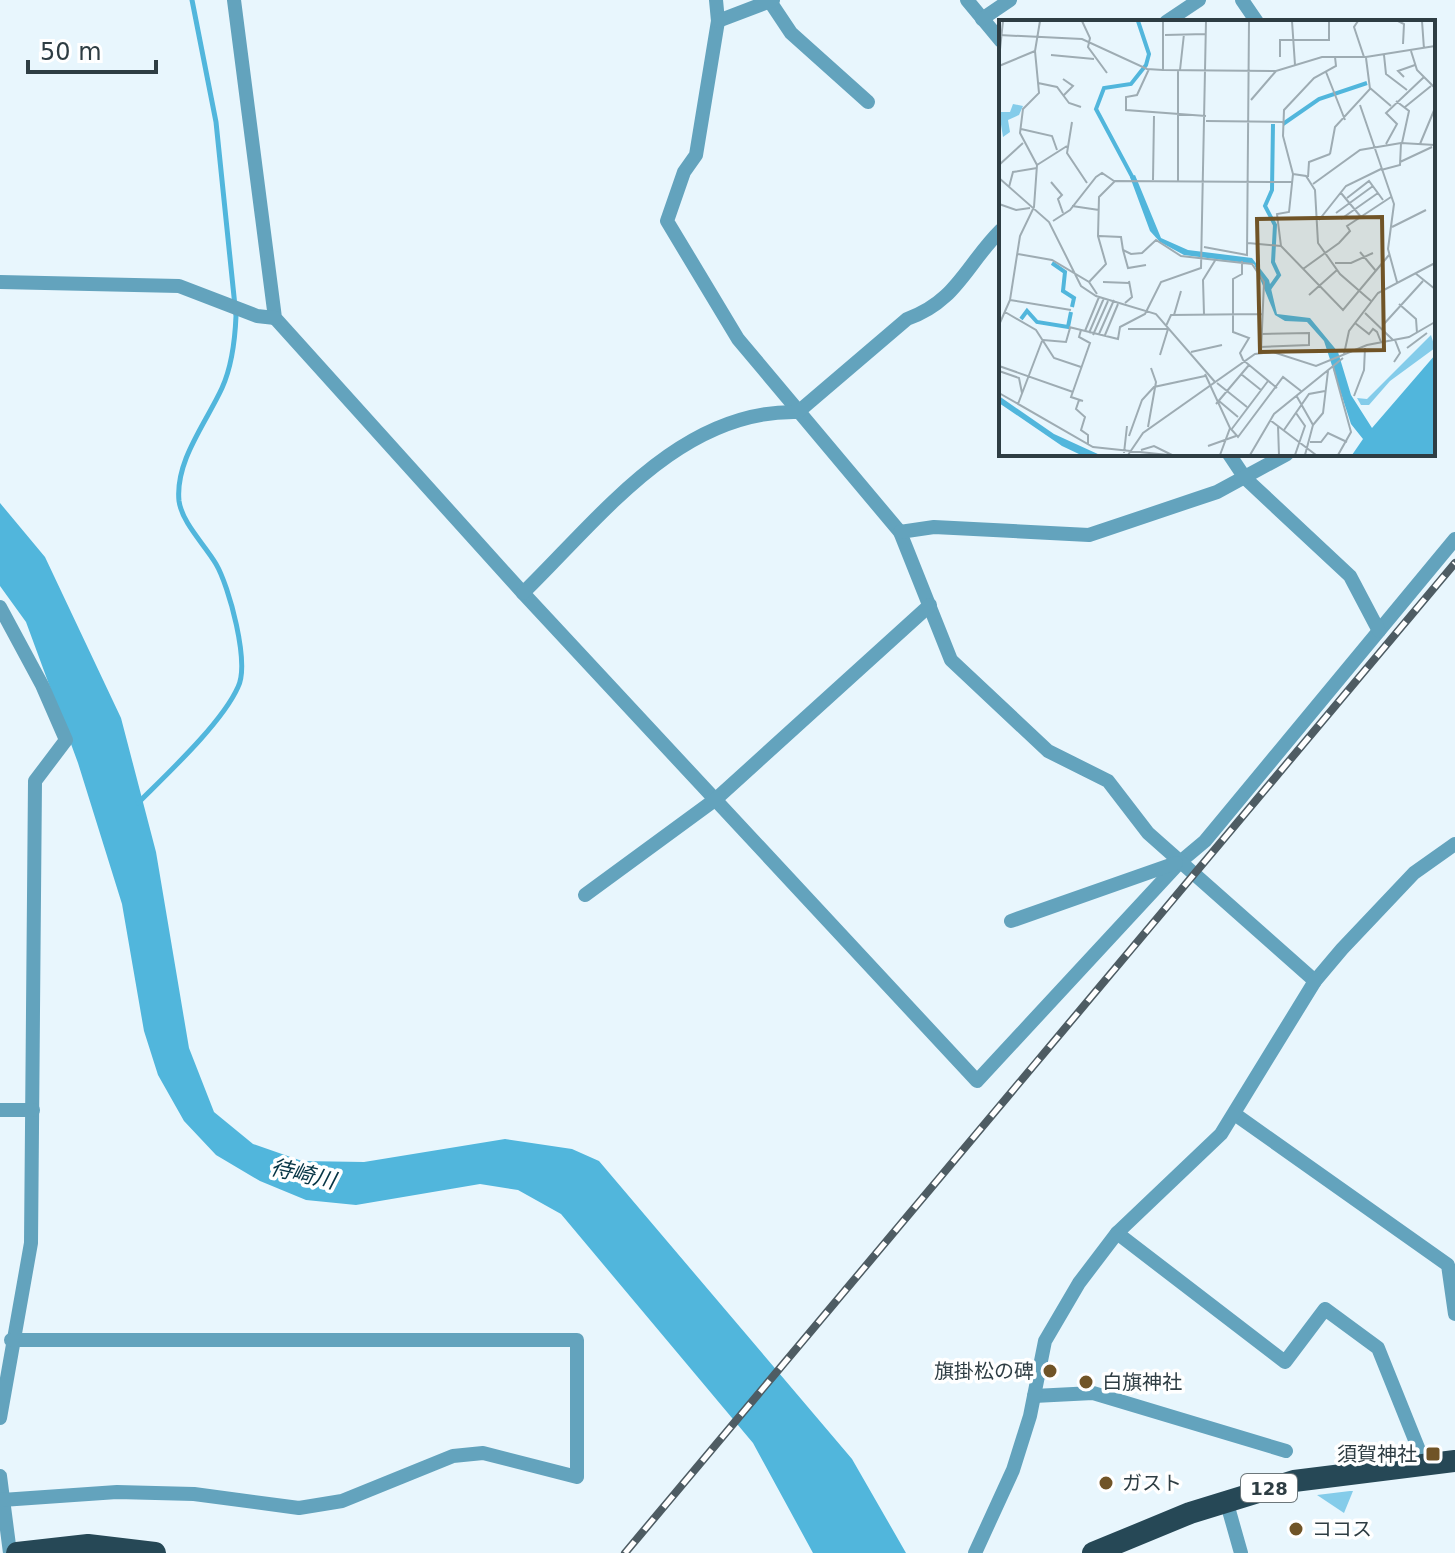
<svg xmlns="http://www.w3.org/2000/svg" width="1455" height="1553" viewBox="0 0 1455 1553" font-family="'DejaVu Sans','Noto Sans JP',sans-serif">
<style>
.green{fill:#84ccea}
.water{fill:#51b6dc}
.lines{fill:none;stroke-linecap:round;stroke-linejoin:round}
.stream{stroke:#51b6dc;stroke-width:5}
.minor{stroke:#63a3bd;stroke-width:14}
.trunk{stroke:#264856;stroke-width:22}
.rail-casing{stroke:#4e5c63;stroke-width:8}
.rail{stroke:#fff;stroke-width:5;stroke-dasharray:15;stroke-linecap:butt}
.poi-dot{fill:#705427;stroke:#fff;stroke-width:3}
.labels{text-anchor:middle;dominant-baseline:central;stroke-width:7;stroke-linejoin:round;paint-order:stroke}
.shield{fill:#fff;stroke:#6d777b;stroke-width:2}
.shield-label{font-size:18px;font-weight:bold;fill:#2e3d43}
.poi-label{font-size:20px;fill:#2e3d43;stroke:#fff;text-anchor:start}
.water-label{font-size:22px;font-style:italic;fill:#053444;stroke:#fff}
.inset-river{fill:none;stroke:#51b6dc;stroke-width:4}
.inset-road{fill:none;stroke:#9eacb3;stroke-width:2}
.view{fill:#705427;fill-opacity:0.15;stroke:#705427;stroke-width:4}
.inset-edge{fill:none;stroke:#2e3d43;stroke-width:4}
</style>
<rect width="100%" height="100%" fill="#e8f6fd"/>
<!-- green -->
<polygon class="green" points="1353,1491 1344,1513 1317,1495 1350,1491"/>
<!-- water -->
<polygon class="water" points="0,503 45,557 121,718 156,852 189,1048 214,1112 253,1144 302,1161 364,1162 505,1139 572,1149 599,1161 852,1459 906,1553 813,1553 753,1443 561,1214 518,1190 480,1184 356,1205 306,1200 260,1181 216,1155 184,1121 158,1075 144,1031 122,904 78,763 26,622 0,586"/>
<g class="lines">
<!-- stream -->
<path class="stream" d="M138,803C167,774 222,723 238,687C250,663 229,586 216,564C205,545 182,523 179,501C175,461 206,423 222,388C232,366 235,340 236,316L216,122L192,0"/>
<!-- minor -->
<g class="minor">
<polyline points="234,0 275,318 523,593 977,1081 1180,862 1205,841 1455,539"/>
<polyline points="716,0 718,21 696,155 684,172 667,221 738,339 900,532 951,660 1048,751 1108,781 1148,833 1315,981"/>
<polyline points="967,0 1001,41"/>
<polyline points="1242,0 1257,22"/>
<polyline points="771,3 791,33 868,102"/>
<polyline points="982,19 1010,0"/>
<polyline points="718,21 773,0"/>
<polyline points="1166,22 1199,0"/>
<polyline points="0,282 179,286 257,316 275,318"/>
<polyline points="1229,454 1245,478 1350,576 1379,631"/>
<polyline points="900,532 934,527 1089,535 1217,492 1287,454"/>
<path d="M523,593C600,518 680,409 798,412L907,319C956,302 966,265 1001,230"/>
<polyline points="0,607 42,685 66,740 35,781 31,1243 0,1418"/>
<polyline points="585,895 716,799 930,605"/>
<polyline points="1011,921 1176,863"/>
<polyline points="0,1110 33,1110"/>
<polyline points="1236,1115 1448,1265 1455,1314"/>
<polyline points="1117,1233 1285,1362 1325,1309 1378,1348 1425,1465"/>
<polyline points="1034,1396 1093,1393 1286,1451"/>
<polyline points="0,1476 10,1553"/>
<polyline points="2,1500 117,1492 194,1494 299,1508 342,1501 453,1456 483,1453 577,1477 577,1340 11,1340"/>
<polyline points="1226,1500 1241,1553"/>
<polyline points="975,1553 1013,1470 1030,1416 1045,1341 1079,1283 1117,1233 1221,1134 1315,981 1342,949 1414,873 1455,844"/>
</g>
<!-- trunk -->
<g class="trunk">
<polyline points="17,1553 88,1545 155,1553"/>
<polyline points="1093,1553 1190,1513 1294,1481 1455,1461"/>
</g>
<defs>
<polyline id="rail" points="625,1553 1455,563"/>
</defs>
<!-- rail casing -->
<use href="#rail" class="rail-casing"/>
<!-- rail -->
<use href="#rail" class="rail"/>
</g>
<!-- markers -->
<g class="poi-dot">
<circle cx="1050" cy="1371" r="8"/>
<circle cx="1086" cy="1382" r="8"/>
<rect x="1425" y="1446" width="16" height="16" rx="4"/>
<circle cx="1106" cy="1483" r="8"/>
<circle cx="1296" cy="1529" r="8"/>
</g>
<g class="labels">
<!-- shield labels -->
<rect class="shield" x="1241" y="1474" width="56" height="28" rx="6"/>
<g class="shield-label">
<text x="1269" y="1488">128</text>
</g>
<!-- poi labels -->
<g class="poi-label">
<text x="1034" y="1371" text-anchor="end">旗掛松の碑</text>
<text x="1102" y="1382">白旗神社</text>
<text x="1417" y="1454" text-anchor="end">須賀神社</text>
<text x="1122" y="1483">ガスト</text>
<text x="1312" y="1529">ココス</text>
</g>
<!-- water labels -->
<g class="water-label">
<text transform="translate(303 1174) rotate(13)">待崎川</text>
</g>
</g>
<!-- overview -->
<g transform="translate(999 20)">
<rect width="436" height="436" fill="#e8f6fd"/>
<path d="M14,84L24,86L20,95L9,100L11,112L4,117L0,92H11ZM432,315L436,328L391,361L370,385H362L358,378L368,379Z" fill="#84ccea"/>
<path d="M136,155L162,218L189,230L253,238L270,260L278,294L311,298L339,332L352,375L373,408L436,335V435H353L364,419L352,404L325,321L308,302L286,301L276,295L255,244L185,235L161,222L151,211L131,157ZM0,376L55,414L101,435H82L63,426L0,383Z" fill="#51b6dc"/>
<path class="inset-river" d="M284,104L320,79L368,63M136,162L97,89L105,68L132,64L147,45L150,34L139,1M53,243L66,252L64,271L75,278L73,287M270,269L280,255L274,242L276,205L266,186L273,170L274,104M22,299L28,291L38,302L69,307L72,292"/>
<path class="inset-road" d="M83,1L91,18L89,27L108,53M293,1L296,45M359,1L355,7L365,37M399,1L405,4L404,24M423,1L425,29M0,15L83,19L148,49L164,50L277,51L323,37H367L436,26M166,15L207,14M412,31L418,50L436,68M52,35L95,39M385,35L387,54L408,70M281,37V20H330V1M336,37L337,46L315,58L285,90L284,116L294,154L290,192L278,194L282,226L344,290L390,235M0,39L4,1M0,46L36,31M150,49L138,75L127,77V90L207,96M164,50V1M181,50L185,14M327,52L346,100M405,57L399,51L416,45M64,59L74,66L65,75M39,63L58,67L70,83L82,87M371,68L392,86M252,80L277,51M397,81L410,91L403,123M361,85L395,184L389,229L398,262M406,87L432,66M207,101L284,102M73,102L68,133L88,163M22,109L53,116L58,130M387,124L398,104L387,93L425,57M421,124L436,88M331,134L336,107L371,69L367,38M401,142L433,127M0,145L24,123M38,145L68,126M382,150L401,145L402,123M294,154L307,156L316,170L319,223L341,254L372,281M309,157L310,142L331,134M0,158L50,202L82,266L97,276L157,294L216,362M154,160L155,96M179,161V50M52,162L63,175L59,179L64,193M314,164L361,130L402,123L436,125M10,167L14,152L38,148M342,173L362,197M348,178L370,161L384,180M0,184L17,190L31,188M73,186L100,190M337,193L374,166M342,199L379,173M320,200L347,166L382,149M54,201L71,190L97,157L103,153L115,161M393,207L427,190M100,216L122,217L124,230L132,234L143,233L157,220L182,236L253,244L265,262L262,332M249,223L282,226M205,227L248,235L250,1M124,230L129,248L147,245M361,232L377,251M19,234L53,240L90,262L98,274M243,241V254L234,259V312L250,318L241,333L244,340L278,368M336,243H352L374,233M304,249L340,223L351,211L348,206L392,177M416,253L436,269M90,262L107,244L99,216L100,177L116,161L293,162M104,262L130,263M310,275L338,250M11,280L72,290M126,283L133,277L130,261M400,284L417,299L418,313M6,292L37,310L55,338L82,347M366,293L394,320M205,294L204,260L217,239M175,295L182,271M356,303L370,314L374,309L378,312L382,322M0,305L11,280L21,216L35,187L38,145L21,113L24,89L40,73L36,31L41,1M384,305L424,261M167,306L172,295L263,294M70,307L119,319L121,307L146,294L162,262L202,248L207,1M129,309H169L161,335M82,310L80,317L91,323L72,377L84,381M86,311L100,277M90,313L105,278M100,314L115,280M94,315L109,281M106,315L119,284M44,320L67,322L71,308M261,327L310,325V313L262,314M408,328L428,313M192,332L223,325M345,334L350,311L379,273L436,243M395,342L401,333L396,320M0,346L74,372M334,346L352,412L339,435M0,351L20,358L23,373M206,354L231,408L221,435M242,354L262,370M218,363L248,387M0,373L94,427L169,435M297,375L314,405L306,435M355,376L365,350L366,328M80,380L77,389L86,397L82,410L89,415V424M220,381L239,397M19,384L43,321M217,384L250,345M271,400L317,435M314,405L324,393L329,351M279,406L280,435M149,407L157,362L152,348M232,409L239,417L284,357L302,371M232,410L269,361M285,410L310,374L326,371M130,416L143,380L155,367L206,356M311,422H322L329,413L348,422M209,426L237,416M142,430L155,426L173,435M125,433L128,406M129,435L144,413L256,334L274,332L317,346L368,325L410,317L436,302M251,435L275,394L344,338M296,435L306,406L297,393"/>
<path class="view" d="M383,197L385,330L261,332L258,199Z"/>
<rect width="436" height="436" class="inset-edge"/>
</g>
<!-- scale -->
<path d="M28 60v12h128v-12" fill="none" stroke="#2e3d43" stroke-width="4"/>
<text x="40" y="60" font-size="24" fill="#2e3d43" stroke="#ffffff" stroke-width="6" paint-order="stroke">50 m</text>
</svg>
